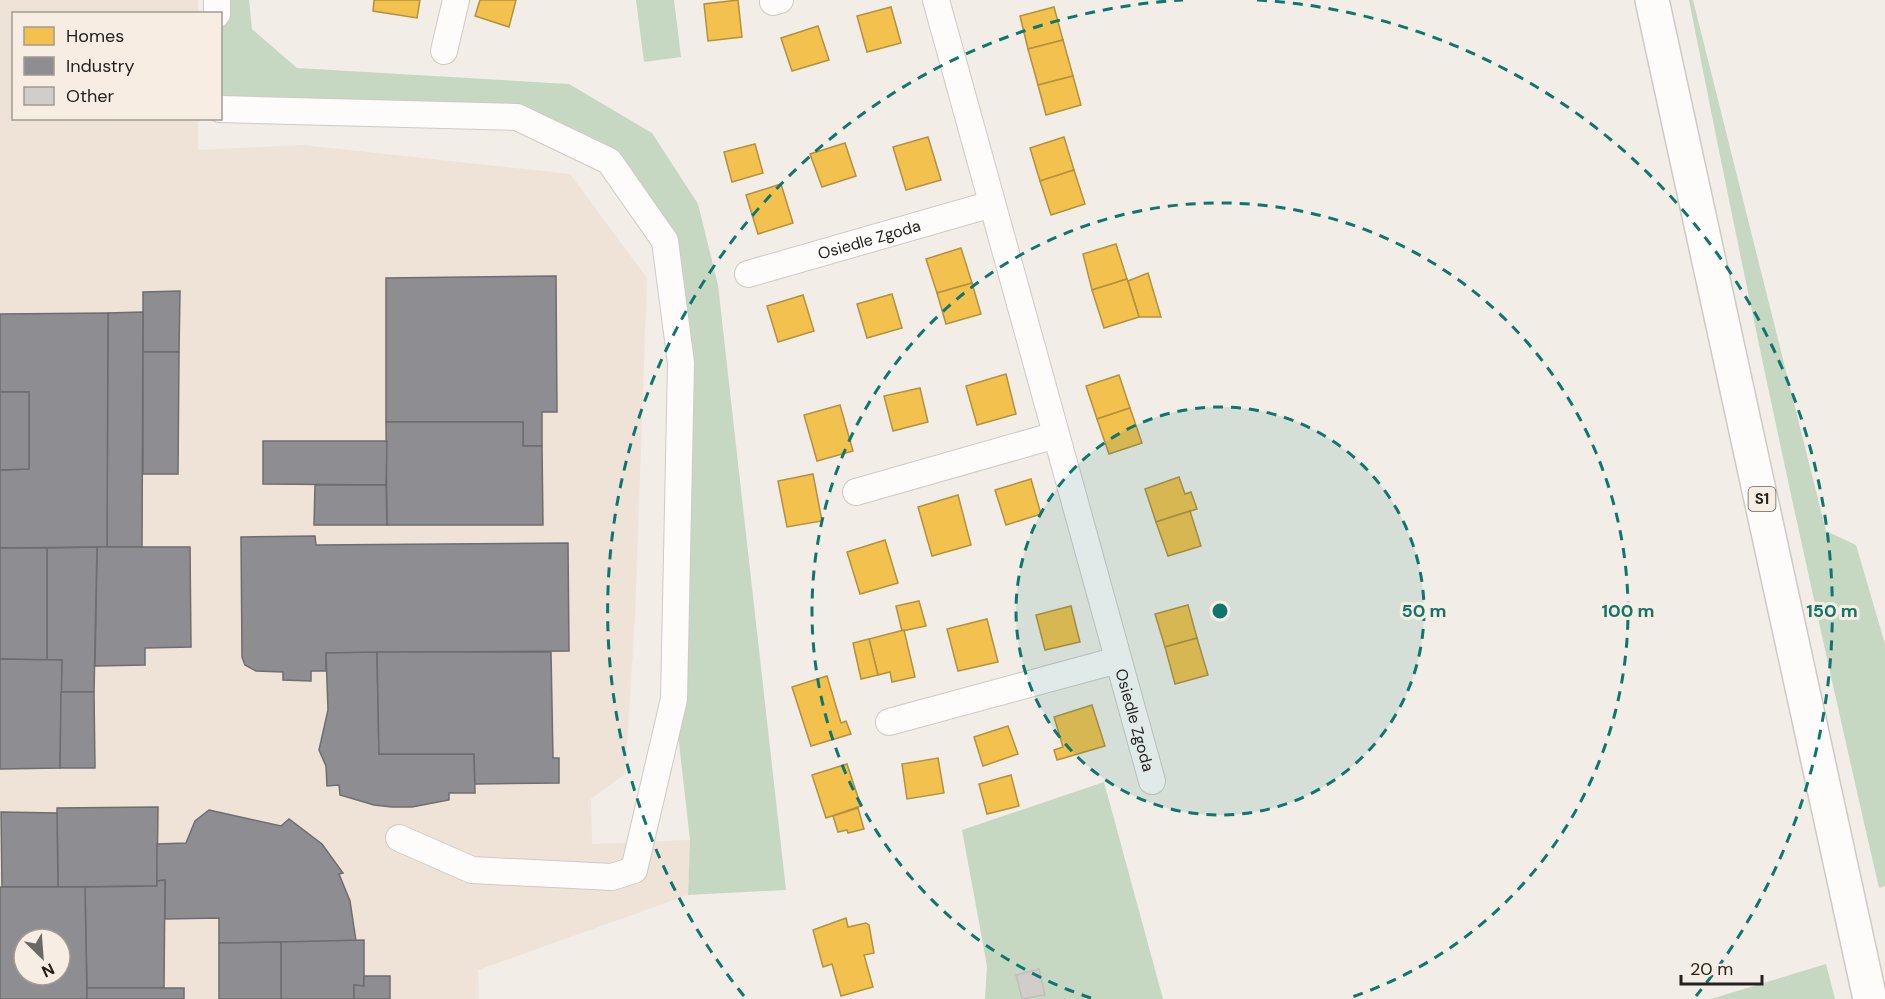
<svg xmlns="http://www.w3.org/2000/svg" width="1885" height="999" viewBox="0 0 1885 999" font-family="'DM Sans',sans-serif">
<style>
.industrial{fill:#eee3d6;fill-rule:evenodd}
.green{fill:#c7d8c2}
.homes{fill:#f2c14e;stroke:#b4913f;stroke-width:1.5}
.industry{fill:#8d8d92;stroke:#6e6d6f;stroke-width:1.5;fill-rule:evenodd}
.building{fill:#d1cdc9;stroke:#c2beb9;stroke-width:1.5}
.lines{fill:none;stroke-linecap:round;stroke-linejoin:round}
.street-casing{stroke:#cecac5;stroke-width:28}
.highway-casing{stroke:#cecac5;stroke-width:36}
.street{stroke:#fdfcfb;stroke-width:26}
.highway{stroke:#fdfcfb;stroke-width:33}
.ring{fill:none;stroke:#0f766e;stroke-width:3;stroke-dasharray:10 8}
.labels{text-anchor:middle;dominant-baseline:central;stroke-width:6;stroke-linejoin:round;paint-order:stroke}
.shield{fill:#f7ede2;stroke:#645e58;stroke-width:1.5}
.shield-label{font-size:15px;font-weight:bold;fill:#25211d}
.street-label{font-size:16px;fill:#25211d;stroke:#f7ede2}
.centre{fill:#0f766e;stroke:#f7ede2;stroke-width:3}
.ring-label{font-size:18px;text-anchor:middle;font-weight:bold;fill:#0f766e;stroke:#f7ede2;stroke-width:6;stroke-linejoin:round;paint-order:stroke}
</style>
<rect width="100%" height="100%" fill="#f2ede7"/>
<!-- industrial -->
<path class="industrial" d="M0,0H198V13L14,14V118L198,119V150L302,145L570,174L647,278L635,617L625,774L591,799L592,844L690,840L688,895L478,970L479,999H0ZM24,939H60V975H24Z"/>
<!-- green -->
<g class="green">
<polygon points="217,0 249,0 252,29 297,68 569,84 652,133 698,204 718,285 786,890 688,895 690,840 674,699 681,363 665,241 609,161 517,117 221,109 220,14"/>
<polygon points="636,0 674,0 681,57 644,62"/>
<path d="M1689,0H1693L1826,531L1856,545L1885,644V886L1879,888C1811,593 1747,297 1689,0Z"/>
<polygon points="1104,782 1163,999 985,999 987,966 962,830"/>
<polygon points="1826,964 1835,999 1711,999"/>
</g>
<!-- homes -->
<g class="homes">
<polygon points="374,0 420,0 417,18 373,11"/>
<polygon points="480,0 516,0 509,27 475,16"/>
<polygon points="738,0 742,37 708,41 704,4"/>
<polygon points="891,7 901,43 867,52 857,16"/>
<polygon points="1054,7 1063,40 1028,49 1020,16"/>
<polygon points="818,26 829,60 792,71 781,38"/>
<polygon points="1063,40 1073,76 1038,85 1028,49"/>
<polygon points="1073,76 1081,105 1046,115 1038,85"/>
<polygon points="928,137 941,180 906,190 893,147"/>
<polygon points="1064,137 1074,170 1040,181 1030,148"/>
<polygon points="845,143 856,176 822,187 810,154"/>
<polygon points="755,144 763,173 732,182 724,152"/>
<polygon points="1074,170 1085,204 1051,215 1040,181"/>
<polygon points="781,184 793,223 758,234 746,195"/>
<polygon points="1116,244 1127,279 1092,290 1083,254"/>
<polygon points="961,248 972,283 937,293 926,259"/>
<polygon points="1148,273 1161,317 1139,317 1128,281"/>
<polygon points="1127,279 1139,317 1104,328 1092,290"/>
<polygon points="972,283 981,314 946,324 937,293"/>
<polygon points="892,294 902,328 867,338 857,304"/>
<polygon points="803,295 814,331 778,342 767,306"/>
<polygon points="1006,374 1016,414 977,425 966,386"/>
<polygon points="1119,375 1130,408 1097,419 1086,386"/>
<polygon points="920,388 928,422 893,431 884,396"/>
<polygon points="840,405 853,451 817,461 804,415"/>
<polygon points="1130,408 1142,443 1109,454 1097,419"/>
<polygon points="813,474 822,521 787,527 778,481"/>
<polygon points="1179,477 1185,494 1191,492 1197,509 1156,522 1145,489"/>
<polygon points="1031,479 1041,514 1006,525 995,490"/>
<polygon points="958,495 971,545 932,556 918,507"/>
<polygon points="1190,511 1201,546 1168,556 1156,522"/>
<polygon points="885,540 898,583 860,594 847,552"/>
<polygon points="919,601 926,626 902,631 896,606"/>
<polygon points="1188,605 1197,638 1165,647 1155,614"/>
<polygon points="1071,606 1080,642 1045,650 1036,615"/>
<polygon points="987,619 998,662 958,671 947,629"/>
<polygon points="904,630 915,677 892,682 890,672 878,675 869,639"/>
<polygon points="1197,638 1208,675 1175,684 1165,647"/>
<polygon points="869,639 878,675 861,679 853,643"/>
<polygon points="827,676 841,723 846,721 851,734 811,746 792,687"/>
<polygon points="1092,705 1105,746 1057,760 1054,750 1063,747 1054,717"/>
<polygon points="1008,726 1018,754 983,766 974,737"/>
<polygon points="938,758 944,793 907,799 902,764"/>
<polygon points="847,764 861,806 826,818 812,775"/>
<polygon points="1011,775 1019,806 987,814 979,784"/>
<polygon points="858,808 864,829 848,833 847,830 838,832 833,816"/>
<polygon points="846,918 848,927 866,923 869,925 874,953 864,955 873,987 841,996 832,964 823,967 813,930"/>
</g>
<!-- industry -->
<g class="industry">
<polygon points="556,276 557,412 542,412 542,446 523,446 523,422 386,422 386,278"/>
<polygon points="180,291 179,352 143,352 143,292"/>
<polygon points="143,312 142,547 107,547 108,313"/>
<polygon points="108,313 107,547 0,548 0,470 29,469 29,392 0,392 0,314"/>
<polygon points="143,352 179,352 178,474 143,474"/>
<polygon points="0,392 29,392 29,469 0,470"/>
<polygon points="386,422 523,422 523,446 542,446 543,525 387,525"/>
<polygon points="263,441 387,441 386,485 263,484"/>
<polygon points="315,485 386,485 387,525 314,525"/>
<polygon points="315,536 316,545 568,543 569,651 326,653 326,671 311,671 311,681 283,680 283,672 256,671 245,665 242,657 241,537"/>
<polygon points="97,547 190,547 191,647 145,648 145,665 95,666"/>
<polygon points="97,547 94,692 61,692 62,660 47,660 47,548"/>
<polygon points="0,548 47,548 47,660 0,659"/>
<polygon points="377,652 379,754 474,754 475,793 449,793 449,800 412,807 392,807 374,805 340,795 339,785 327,786 326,766 319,750 328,710 326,653"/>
<polygon points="377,652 551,652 553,758 559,758 559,783 475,784 474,754 379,754"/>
<polygon points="0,659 62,660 60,768 0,769"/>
<polygon points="61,692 94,692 95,768 60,768"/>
<polygon points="158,807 157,886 58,887 57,808"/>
<polygon points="209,810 281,826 289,819 322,844 343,873 339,874 350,901 356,941 219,943 219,918 165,919 165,880 157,881 157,844 186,843 195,821"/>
<polygon points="1,812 57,813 58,887 2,887"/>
<polygon points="165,880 164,988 87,988 85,887 157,886 157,881"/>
<path d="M0,887H85L87,999H0ZM24,939H60V975H24Z"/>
<polygon points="364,940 364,986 354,985 354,999 281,999 281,942"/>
<polygon points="281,942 281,999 219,999 219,943"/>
<polygon points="364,976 390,976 390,999 354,999 354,985 364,986"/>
<rect x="87" y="988" width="97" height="11"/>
</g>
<!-- building -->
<polygon class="building" points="1039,969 1045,995 1022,999 1016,975"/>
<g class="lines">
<defs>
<g id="street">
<path id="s1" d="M936,0L1152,781"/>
<polyline points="773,2 780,0"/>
<polyline points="217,14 217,0"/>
<polyline points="444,51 456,0"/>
<polyline points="220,109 517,117 609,161 665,241 681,363 674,699 634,870 612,877 472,870 399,838"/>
<path id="s2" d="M748,274L992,204"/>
<polyline points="856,492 1056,435"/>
<polyline points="889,722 1118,660"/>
</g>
<polyline id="highway" points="1652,0 1870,999"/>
</defs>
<!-- street casing -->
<use href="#street" class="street-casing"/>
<!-- highway casing -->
<use href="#highway" class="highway-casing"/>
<!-- street -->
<use href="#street" class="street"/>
<!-- highway -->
<use href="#highway" class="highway"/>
</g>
<!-- distance rings -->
<circle cx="1220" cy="611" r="204" fill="#0f766e" fill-opacity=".12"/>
<g class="ring">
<circle cx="1220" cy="611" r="204"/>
<path d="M1091 998A408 408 0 1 1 1349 998"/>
<path d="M744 996A612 612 0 0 1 1183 0M1257 0A612 612 0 0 1 1696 996"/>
</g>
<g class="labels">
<!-- shield labels -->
<rect class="shield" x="1748.5" y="487" width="27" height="24" rx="4.5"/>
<g class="shield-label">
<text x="1762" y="499">S1</text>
</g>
<!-- street labels -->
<g class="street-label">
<text stroke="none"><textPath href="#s2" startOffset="126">Osiedle Zgoda</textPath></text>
<text stroke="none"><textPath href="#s1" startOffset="747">Osiedle Zgoda</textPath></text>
</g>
</g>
<circle cx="1220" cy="611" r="9" class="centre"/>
<g class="ring-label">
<text x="1424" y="617">50 m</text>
<text x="1628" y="617">100 m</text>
<text x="1832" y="617">150 m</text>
</g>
<!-- legend -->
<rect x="12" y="12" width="210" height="108" fill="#f7ede2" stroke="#a39b93" stroke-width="1.5"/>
<rect x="24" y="27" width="30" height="18" fill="#f2c14e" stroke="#a39b93" stroke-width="1.5"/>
<text x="66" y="42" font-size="18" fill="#25211d">Homes</text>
<rect x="24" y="57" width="30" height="18" fill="#8d8d92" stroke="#a39b93" stroke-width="1.5"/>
<text x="66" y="72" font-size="18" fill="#25211d">Industry</text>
<rect x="24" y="87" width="30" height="18" fill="#d1cdc9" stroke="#a39b93" stroke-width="1.5"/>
<text x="66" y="102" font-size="18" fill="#25211d">Other</text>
<!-- north arrow -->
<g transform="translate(42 957) rotate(155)"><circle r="28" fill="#f7ede2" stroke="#a39b93" stroke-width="1.5"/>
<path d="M0-4.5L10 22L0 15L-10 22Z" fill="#6d6864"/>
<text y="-9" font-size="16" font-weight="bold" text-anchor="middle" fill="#25211d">N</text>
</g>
<!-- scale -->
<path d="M1681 975v9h81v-9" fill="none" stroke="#25211d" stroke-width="3"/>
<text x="1690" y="975" font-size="18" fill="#25211d" stroke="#f7ede2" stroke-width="4.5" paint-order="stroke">20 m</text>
</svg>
